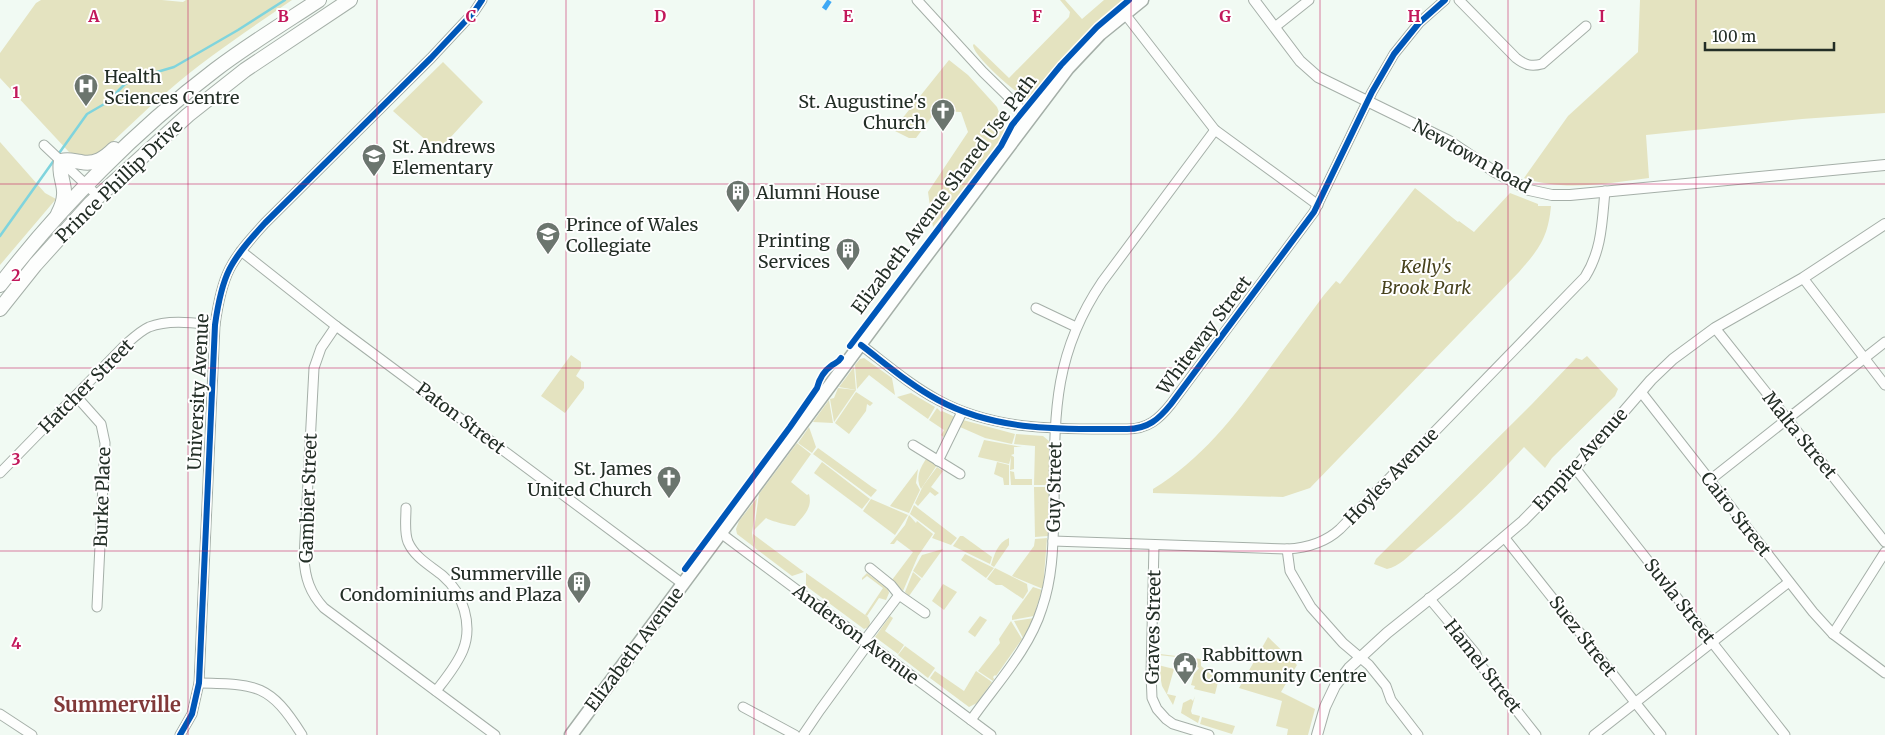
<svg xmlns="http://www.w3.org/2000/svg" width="1885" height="735" viewBox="0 0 1885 735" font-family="Merriweather,serif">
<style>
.green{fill:#e4e3c0}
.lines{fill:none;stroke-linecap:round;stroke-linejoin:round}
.stream{stroke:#7fd4dd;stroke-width:2.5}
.minor-casing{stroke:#a5afa8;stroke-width:11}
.tertiary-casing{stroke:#a5afa8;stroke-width:12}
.secondary-casing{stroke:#a5afa8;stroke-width:15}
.primary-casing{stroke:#a5afa8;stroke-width:16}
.minor{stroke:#fdfefd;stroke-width:9}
.tertiary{stroke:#fdfefd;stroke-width:10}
.secondary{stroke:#fdfefd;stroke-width:12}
.primary{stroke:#fdfefd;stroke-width:14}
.quiet{stroke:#3fa9f5;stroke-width:5;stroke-dasharray:10 5;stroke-linecap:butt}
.cycleway-casing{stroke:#fff;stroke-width:9}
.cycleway{stroke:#0057b8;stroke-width:6}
.grid{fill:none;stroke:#c2185b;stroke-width:1;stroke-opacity:0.55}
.labels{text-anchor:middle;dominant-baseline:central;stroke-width:4;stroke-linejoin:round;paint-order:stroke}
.poi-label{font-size:18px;fill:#232e26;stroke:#fff;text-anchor:start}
.street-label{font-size:18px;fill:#232e26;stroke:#fff}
.park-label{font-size:18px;font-style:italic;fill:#47421d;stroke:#fff}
.quarter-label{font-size:20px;font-weight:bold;fill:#813939;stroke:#fff}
.grid-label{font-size:16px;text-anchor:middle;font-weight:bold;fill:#c2185b;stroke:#fff;stroke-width:4;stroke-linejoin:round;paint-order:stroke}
</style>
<rect width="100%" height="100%" fill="#f1faf3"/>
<!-- green -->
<g class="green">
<path d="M41,0H162L183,2L186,0H292C250,29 207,57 168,91C144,111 122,133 100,154C90,159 78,156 69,152L0,78V53L36,3Z"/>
<path d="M1060,0H1065L1082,19L1104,0H1127C1091,29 1062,61 1034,97L1027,99C1016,93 973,56 973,45L974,44L1009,78L1069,17L1070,12Z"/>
<path d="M1640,0H1885V113L1802,119L1646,135L1649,178C1607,183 1565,192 1524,178L1568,116L1638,52Z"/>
<polygon points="949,60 968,75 997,107 1005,128 996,151 933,227 928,192 968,132 961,112 936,111 916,138 909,138 893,130"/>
<polygon points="443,62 483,102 438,151 393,111"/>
<polygon points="0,142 45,193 56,199 0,265"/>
<path d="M1415,188L1458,222L1459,221L1474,232L1510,193L1538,204V206H1551C1548,238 1539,249 1519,272L1310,488L1283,497L1153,493V489C1201,460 1234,417 1267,372C1286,346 1305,321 1324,295L1336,281L1340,284Z"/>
<polygon points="571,355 581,362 581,368 576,376 584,382 584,388 565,413 541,396"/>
<path d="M1587,356L1618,389L1615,396L1552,458L1545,468L1524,447C1491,483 1456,517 1418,548C1409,555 1399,567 1387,569L1374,564L1376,559L1532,404L1576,358L1582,360Z"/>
<polygon points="864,358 892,378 895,395 869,375 857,389 855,365 860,359"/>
<polygon points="854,367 856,390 839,387"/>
<polygon points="838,388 856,390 834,422 830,399 834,398"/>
<polygon points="856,392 873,403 870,406 867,404 866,411 849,434 835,423"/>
<polygon points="911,393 935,407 928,419 897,397"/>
<polygon points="829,400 833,423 813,422"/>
<polygon points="937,408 941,412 942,411 955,417 946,439 941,435 944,430 929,420"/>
<polygon points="963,420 1015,434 1012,444 985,438 960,427"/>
<polygon points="809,427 816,447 812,453 798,443"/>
<polygon points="1016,434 1043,436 1049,441 1049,485 1034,485 1035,446 1014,444"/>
<polygon points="984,440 1022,447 1014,447 1014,454 1011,455 1014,457 1014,469 1010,470 1011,457 1009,464 978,457"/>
<path d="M797,443L811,454L791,482L807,495L809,494C813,508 803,516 795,526C791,526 770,521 766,518L754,530L759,494Z"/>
<polygon points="818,448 872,487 877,490 871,497 813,454"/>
<path d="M926,459L937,465L921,489C915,478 920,468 926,459Z"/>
<polygon points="822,462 870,499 862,509 814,473"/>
<polygon points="997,462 1009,465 1009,485 1004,485 1003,478 994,474"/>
<polygon points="937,467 943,471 931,487 939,493 935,496 930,492 918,506 915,503 923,486"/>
<polygon points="918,469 916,483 920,490 909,513 890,506"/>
<polygon points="1010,471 1014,472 1015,479 1032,479 1032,485 1011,485"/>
<polygon points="1034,487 1049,487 1048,536 1035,537"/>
<polygon points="757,498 752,533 754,547 737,534 736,529 739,521"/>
<polygon points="871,499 908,515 895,535 863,511"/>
<polygon points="914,505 957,538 951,545 932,538 935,533 910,514"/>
<polygon points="909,515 916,523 917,521 933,534 918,556 903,591 892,580 913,552 897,540 894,544 890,544 905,525"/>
<polygon points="753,534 804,572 792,576 755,548"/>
<polygon points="960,536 963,536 992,557 990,564 953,546"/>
<path d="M1009,538V545L994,567L991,565C994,555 998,542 1009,538Z"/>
<polygon points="1047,538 1043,589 1012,576 1034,546 1035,539"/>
<polygon points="943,549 922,578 913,571 922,555"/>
<polygon points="965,554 994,568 986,578 961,560"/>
<polygon points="995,568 1027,584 1028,591 1023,599 1002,585 996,585 987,579"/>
<polygon points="913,572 921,579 909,596 905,592"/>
<polygon points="806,573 868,617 870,622 869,627 864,629 806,586"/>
<polygon points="867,573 888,589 889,593 886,600 879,598 867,616 865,615 883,588 867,576 862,580 862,578"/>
<polygon points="943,584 957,592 944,610 932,601"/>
<polygon points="1033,587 1042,590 1034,616 1012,620 1012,616"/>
<polygon points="890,616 893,618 885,631 904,645 898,654 875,637"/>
<polygon points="980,616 987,620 975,637 968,632"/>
<polygon points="1034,618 1023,638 1014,621"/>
<polygon points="1011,621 1022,639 996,676 995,675 993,677 994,679 993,681 978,671 1000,643 999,639"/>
<polygon points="1268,637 1297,665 1281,692 1315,709 1308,735 1287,735 1288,729 1276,726 1282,701 1239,688"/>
<polygon points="905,646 935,668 928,678 898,655"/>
<polygon points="1159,650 1160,654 1201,659 1201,666 1221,683 1218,682 1215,694 1194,689 1195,686 1191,685 1194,674 1199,668 1194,665 1195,659 1158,655"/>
<polygon points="1158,665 1174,669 1167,694 1176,696 1173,705 1162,686"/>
<polygon points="935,671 964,691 976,671 992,682 977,703 969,707 930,678"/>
<polygon points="1195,696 1191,711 1192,714 1200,716 1198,723 1181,713 1183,703 1191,699 1193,701"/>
<polygon points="1202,717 1235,726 1232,734 1200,724"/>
</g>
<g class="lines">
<!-- stream -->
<polyline class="stream" points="0,236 87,114 106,103 124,85 133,79 174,67 238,30 285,0"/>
<defs>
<g id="minor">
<polyline points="917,0 983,72 1030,118"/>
<path d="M1459,0L1516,58C1525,65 1531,67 1542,64L1586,26"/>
<polyline points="1125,14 1215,130 1318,205"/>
<polyline points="1275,27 1309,0"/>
<polyline points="44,145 98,196"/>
<polyline points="241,251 336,326 683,584"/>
<polyline points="1803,278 1885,385"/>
<polyline points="1036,308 1076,327"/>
<path d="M336,326L321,348L314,368L304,558C305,578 310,593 324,608L495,735"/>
<polyline points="1715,328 1885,542"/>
<path d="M861,345C886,364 910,385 938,400C997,432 1063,429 1127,429C1148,429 1159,419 1171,404L1314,212L1372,92L1394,54L1419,23L1445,0"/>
<polyline points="1641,392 1813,612 1833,634 1885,673"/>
<polyline points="76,396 101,424 105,443 97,607"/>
<polyline points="913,445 960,474"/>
<polyline points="938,461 962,412"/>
<polyline points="1575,468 1785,735"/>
<path d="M0,473L124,346C132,339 140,331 149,327C169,319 195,323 215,325"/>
<polyline points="1710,480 1885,342"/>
<path d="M406,508C406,519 404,532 408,542C415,558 431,566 443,576C463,593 473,625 463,650C457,665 446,678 436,691"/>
<polyline points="722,534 991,735"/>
<polyline points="1504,537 1661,735"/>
<path d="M1053,541L1287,549C1306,548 1326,542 1340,529L1585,277C1602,250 1602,222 1605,191"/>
<polyline points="1154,545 1151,674 1152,698 1157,709 1166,719 1173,724 1209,735"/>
<polyline points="1287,549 1290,571 1311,607 1343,643 1369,665 1386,686 1391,700 1418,735"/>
<polyline points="870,568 891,585 899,595 925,613"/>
<polyline points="1429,598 1476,654 1479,663 1536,735"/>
<polyline points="1833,634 1885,552"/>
<polyline points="864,641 899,595"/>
<path d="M199,683C257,684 270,684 302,735"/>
<polyline points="743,707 795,735"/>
<polyline points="0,714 32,735"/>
<path d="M971,720C996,684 1029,650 1042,608C1053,576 1053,544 1054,511C1055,422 1050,359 1102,282L1215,130"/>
<path d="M180,735L192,714L199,683L215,325C222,274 230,261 265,223L431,58L474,12L482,0"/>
<polyline points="803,735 820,710 868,644"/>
<polyline points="1594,735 1789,582"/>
</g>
<g id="tertiary">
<polyline points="1254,0 1300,61 1318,77 1449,141 1495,172 1529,190 1552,195 1570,195 1885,165"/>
<polyline points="1317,735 1325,707 1335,686 1349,668 1387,633 1457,577 1523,521 1575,468 1651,380 1673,359 1715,328 1803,278 1885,224"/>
</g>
<polyline id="secondary" points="571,735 911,276 1068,68 1100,34 1142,0"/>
<g id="primary">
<path d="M58,214C72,187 57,181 61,161C69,159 73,161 81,162C95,165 105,158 114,149"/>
<path d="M0,285C59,208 137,129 215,70C248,45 284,23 319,0"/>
<polyline points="0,309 35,265 90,204 188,115 245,70 350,0"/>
</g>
</defs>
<!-- minor casing -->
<use href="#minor" class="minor-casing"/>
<!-- tertiary casing -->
<use href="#tertiary" class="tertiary-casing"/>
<!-- secondary casing -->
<use href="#secondary" class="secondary-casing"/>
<!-- primary casing -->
<use href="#primary" class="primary-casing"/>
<!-- minor -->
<use href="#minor" class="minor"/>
<!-- tertiary -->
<use href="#tertiary" class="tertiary"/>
<!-- secondary -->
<use href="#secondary" class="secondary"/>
<!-- primary -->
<use href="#primary" class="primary"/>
<!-- quiet -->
<polyline class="quiet" points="824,9 830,0"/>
<defs>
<g id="cycleway">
<path d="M861,345C886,364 910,385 938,400C997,432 1063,429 1127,429C1148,429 1159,419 1171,404L1314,212L1372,92L1394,54L1419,23L1445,0"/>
<polyline points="850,346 1001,146 1012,125 1061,65 1097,27 1129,0"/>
<path d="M685,569L790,427L817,388C819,380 824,371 831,366C835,363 838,363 841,358"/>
<path d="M180,735L192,714L199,683L215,325C222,274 230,261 265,223L431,58L474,12L482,0"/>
</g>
</defs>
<!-- cycleway casing -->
<use href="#cycleway" class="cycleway-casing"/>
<!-- cycleway -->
<use href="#cycleway" class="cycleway"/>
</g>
<!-- grid -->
<path class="grid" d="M188,0V735M377,0V735M566,0V735M754,0V735M942,0V735M1131,0V735M1320,0V735M1508,0V735M1696,0V735M0,184H1885M0,368H1885M0,551H1885"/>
<!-- icons -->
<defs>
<symbol id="hospital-pin" viewBox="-11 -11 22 30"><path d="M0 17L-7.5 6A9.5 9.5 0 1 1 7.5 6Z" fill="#6b756e" stroke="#fff"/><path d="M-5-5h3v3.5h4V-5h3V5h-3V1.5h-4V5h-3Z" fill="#fff"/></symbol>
<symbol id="church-pin" viewBox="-11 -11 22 30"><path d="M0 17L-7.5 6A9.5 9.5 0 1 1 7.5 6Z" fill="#6b756e" stroke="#fff"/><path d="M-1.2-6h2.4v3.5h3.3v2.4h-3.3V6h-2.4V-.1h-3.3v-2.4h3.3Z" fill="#fff"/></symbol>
<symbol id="school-pin" viewBox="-11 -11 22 30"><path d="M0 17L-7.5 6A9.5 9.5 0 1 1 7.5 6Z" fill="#6b756e" stroke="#fff"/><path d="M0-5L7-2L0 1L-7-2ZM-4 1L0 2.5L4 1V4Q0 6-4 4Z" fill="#fff"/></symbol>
<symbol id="building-pin" viewBox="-11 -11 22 30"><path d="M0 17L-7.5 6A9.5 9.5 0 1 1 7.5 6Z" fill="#6b756e" stroke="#fff"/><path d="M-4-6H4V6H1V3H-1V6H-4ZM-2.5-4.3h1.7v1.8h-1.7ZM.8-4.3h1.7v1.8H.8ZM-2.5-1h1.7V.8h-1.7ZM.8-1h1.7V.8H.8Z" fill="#fff"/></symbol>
<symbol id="civic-pin" viewBox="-11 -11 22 30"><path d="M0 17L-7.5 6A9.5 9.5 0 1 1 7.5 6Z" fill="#6b756e" stroke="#fff"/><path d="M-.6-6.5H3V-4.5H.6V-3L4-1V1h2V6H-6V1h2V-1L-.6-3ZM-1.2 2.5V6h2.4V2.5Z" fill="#fff"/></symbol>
</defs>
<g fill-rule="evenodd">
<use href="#hospital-pin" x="72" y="72" width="28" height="38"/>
<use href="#church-pin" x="929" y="97" width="28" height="38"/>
<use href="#school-pin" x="360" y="142" width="28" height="38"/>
<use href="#building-pin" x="724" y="178" width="28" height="38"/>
<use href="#school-pin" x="534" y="220" width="28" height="38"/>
<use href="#building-pin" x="834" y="236" width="28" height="38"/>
<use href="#church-pin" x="655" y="464" width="28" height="38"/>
<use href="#building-pin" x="565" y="569" width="28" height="38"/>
<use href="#civic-pin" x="1171" y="650" width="28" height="38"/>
</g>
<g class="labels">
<!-- poi labels -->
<g class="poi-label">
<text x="104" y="76">Health<tspan x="104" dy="21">Sciences Centre</tspan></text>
<text x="926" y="101" text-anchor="end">St. Augustine's<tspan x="926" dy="21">Church</tspan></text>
<text x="392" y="146">St. Andrews<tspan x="392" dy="21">Elementary</tspan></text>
<text x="756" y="192">Alumni House</text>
<text x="566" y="224">Prince of Wales<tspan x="566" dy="21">Collegiate</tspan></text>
<text x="830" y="240" text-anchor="end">Printing<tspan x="830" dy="21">Services</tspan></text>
<text x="652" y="468" text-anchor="end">St. James<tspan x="652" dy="21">United Church</tspan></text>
<text x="562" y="573" text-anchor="end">Summerville<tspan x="562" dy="21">Condominiums and Plaza</tspan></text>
<text x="1202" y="654">Rabbittown<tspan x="1202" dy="21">Community Centre</tspan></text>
</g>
<!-- street labels -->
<g class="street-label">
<text transform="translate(1472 156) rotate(29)">Newtown Road</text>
<text transform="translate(119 181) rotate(-44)">Prince Phillip Drive</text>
<text transform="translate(944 194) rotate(-53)">Elizabeth Avenue Shared Use Path</text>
<text transform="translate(1204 335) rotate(-53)">Whiteway Street</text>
<text transform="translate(86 386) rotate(-45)">Hatcher Street</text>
<text transform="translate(198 392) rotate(-87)">University Avenue</text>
<text transform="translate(461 418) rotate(37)">Paton Street</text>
<text transform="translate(1800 435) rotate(51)">Malta Street</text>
<text transform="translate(1580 459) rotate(-48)">Empire Avenue</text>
<text transform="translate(1391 476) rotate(-46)">Hoyles Avenue</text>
<text transform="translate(1054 487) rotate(-89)">Guy Street</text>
<text transform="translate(102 497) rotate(-88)">Burke Place</text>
<text transform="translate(308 498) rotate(-88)">Gambier Street</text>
<text transform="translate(1736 514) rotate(52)">Cairo Street</text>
<text transform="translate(1680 601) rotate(52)">Suvla Street</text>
<text transform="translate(1153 627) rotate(-89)">Graves Street</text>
<text transform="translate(856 634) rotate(37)">Anderson Avenue</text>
<text transform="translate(1583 636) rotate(52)">Suez Street</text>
<text transform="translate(634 649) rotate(-53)">Elizabeth Avenue</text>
<text transform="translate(1483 666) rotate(52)">Hamel Street</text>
</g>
<!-- park labels -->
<g class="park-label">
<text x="1426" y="266">Kelly's<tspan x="1426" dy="21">Brook Park</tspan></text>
</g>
<!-- quarter labels -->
<g class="quarter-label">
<text x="117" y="704">Summerville</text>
</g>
</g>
<g class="grid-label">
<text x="94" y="22">A</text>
<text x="283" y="22">B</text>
<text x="471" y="22">C</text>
<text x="660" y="22">D</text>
<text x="848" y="22">E</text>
<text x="1037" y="22">F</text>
<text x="1225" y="22">G</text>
<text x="1414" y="22">H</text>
<text x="1602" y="22">I</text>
<text x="16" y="98">1</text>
<text x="16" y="281">2</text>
<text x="16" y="465">3</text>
<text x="16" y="649">4</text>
</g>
<!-- scale -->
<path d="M1705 42v8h129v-8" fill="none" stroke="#232e26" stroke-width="2.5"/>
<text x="1712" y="42" font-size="15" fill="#232e26" stroke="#ffffff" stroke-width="4" paint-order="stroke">100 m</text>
</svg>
